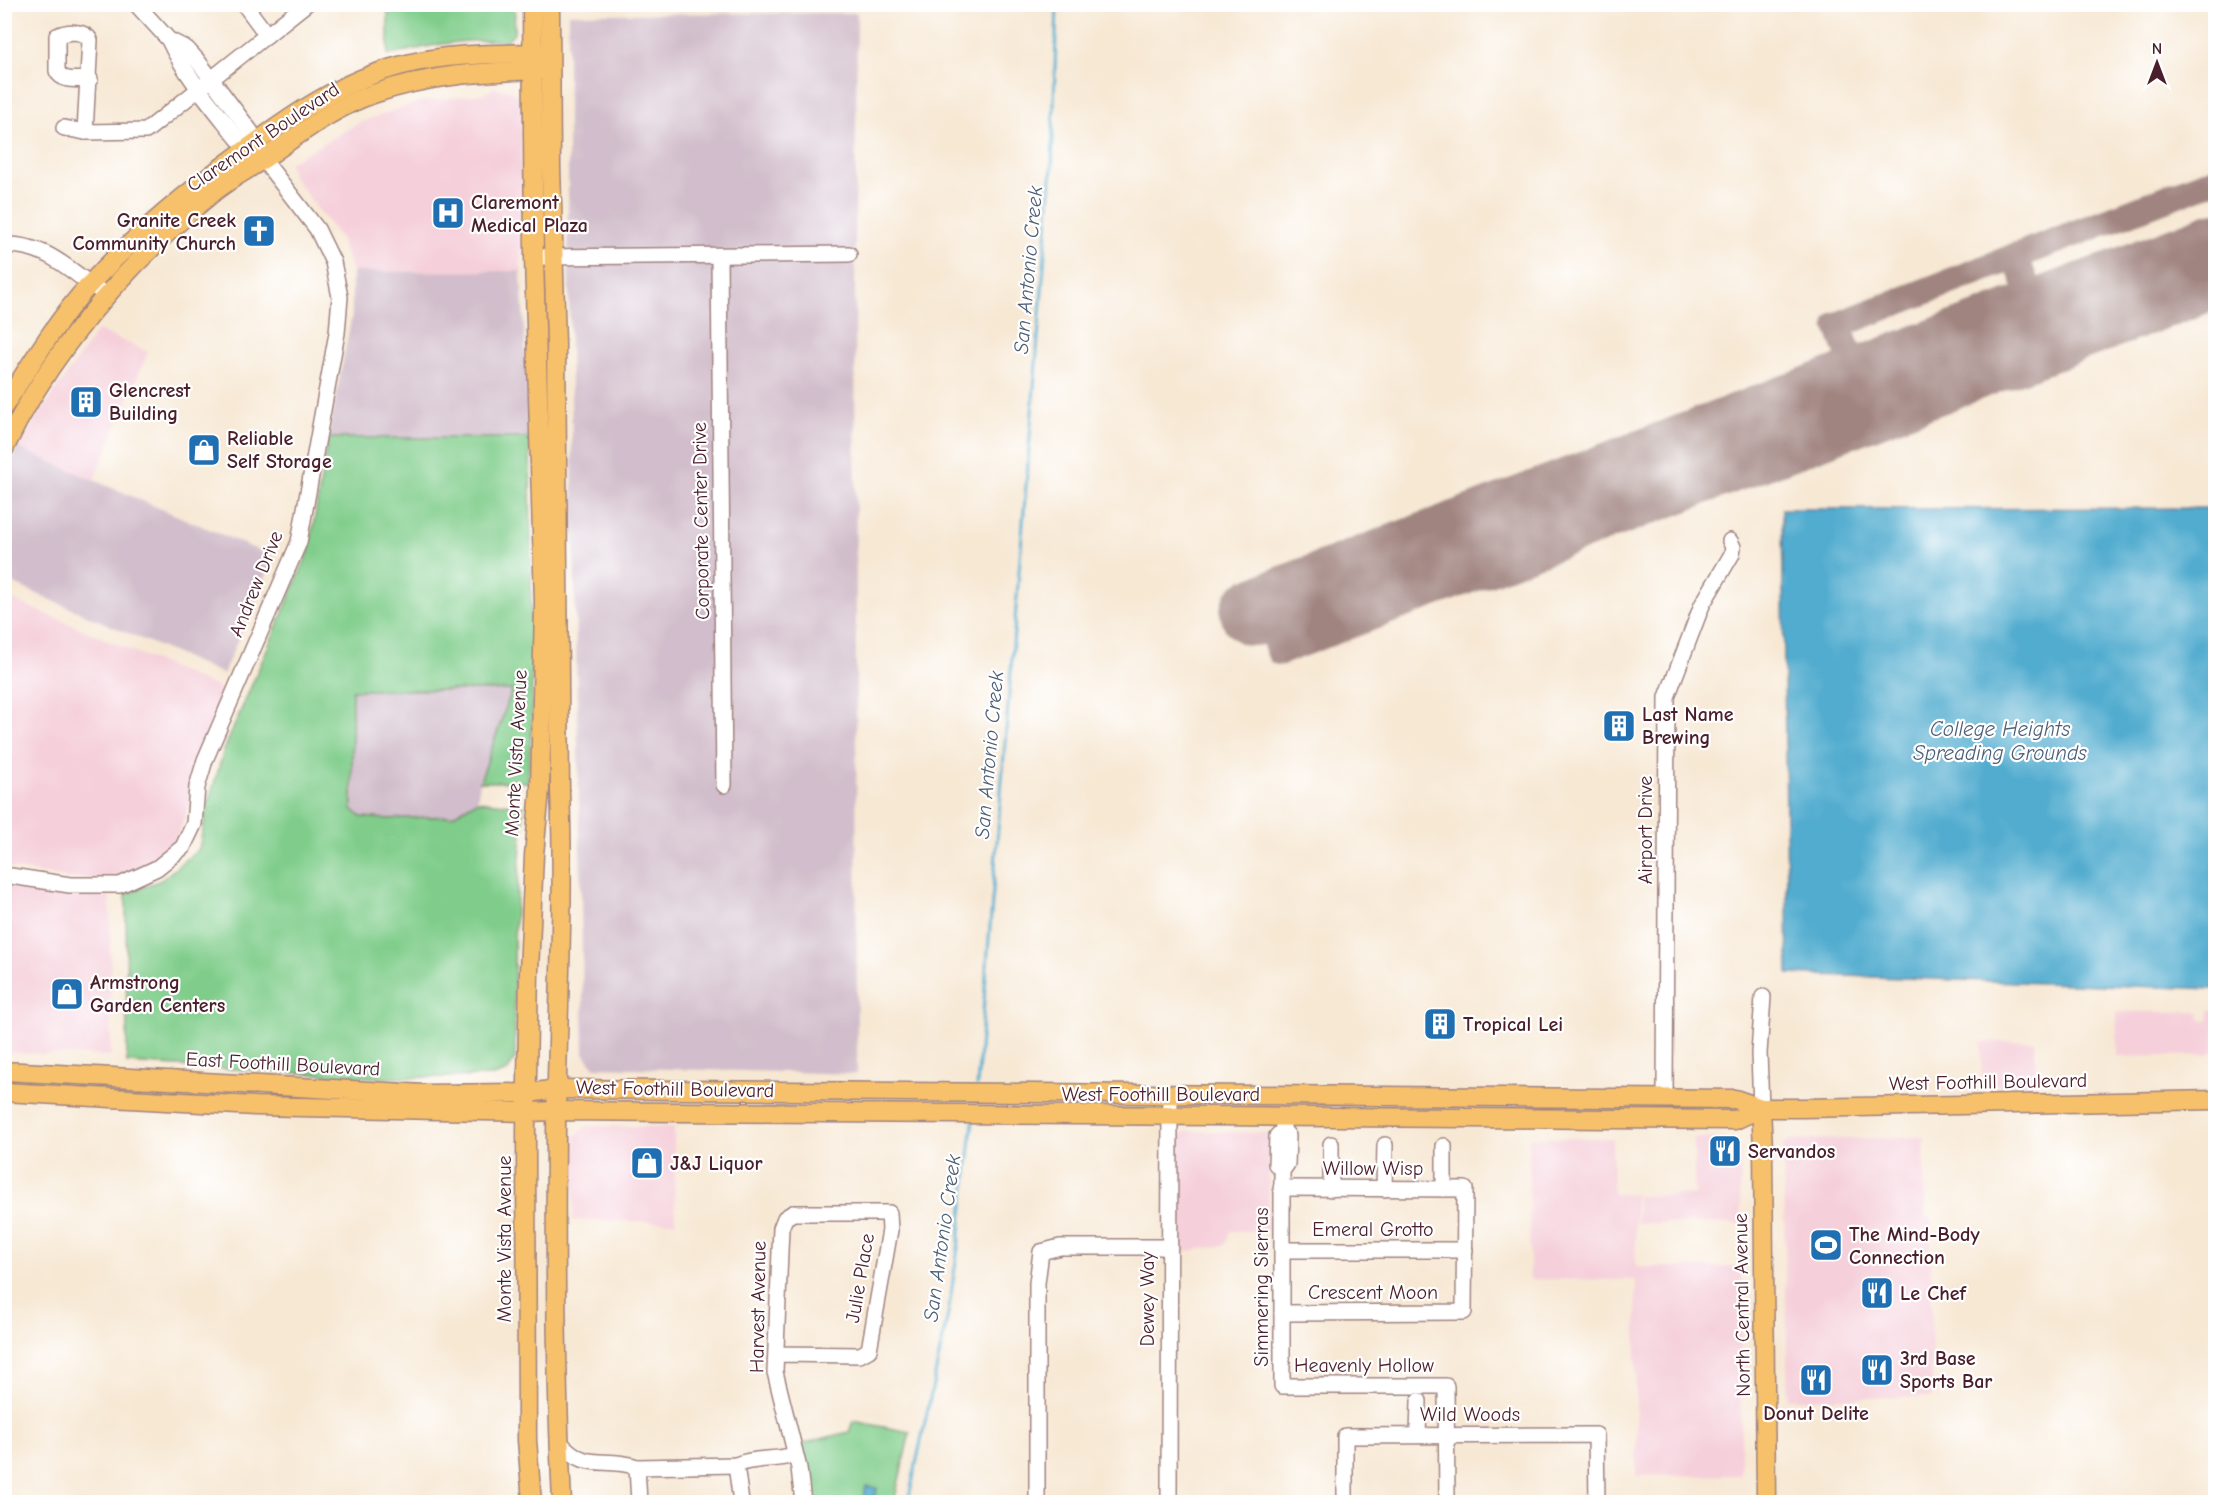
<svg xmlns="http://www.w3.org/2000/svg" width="2220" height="1507" viewBox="0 0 2220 1507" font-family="'Comic Neue',sans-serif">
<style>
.built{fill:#f5cfda}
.industrial{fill:#d1bdcb}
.green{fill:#80cd8b;stroke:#65765b;stroke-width:1.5}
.water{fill:#51accf;stroke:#4e667d;stroke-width:1.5}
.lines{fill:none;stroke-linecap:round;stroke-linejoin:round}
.stream{stroke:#51accf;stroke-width:3}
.taxiway{stroke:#a08480;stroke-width:27}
.runway{stroke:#a08480;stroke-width:68}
.minor-casing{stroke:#a08480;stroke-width:18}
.major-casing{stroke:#a08480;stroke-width:21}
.minor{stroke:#fff;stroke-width:15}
.major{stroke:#f7c06b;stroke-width:18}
.labels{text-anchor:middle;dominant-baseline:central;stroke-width:4.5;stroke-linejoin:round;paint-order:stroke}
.street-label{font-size:20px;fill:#4a1f2b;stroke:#fff}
.poi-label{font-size:20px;font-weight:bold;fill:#4a1f2b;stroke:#fff;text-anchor:start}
.water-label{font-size:21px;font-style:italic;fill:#4d5e75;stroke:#fff}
</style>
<rect width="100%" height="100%" fill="#fff"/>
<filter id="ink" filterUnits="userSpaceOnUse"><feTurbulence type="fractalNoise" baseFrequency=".0167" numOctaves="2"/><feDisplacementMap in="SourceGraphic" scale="12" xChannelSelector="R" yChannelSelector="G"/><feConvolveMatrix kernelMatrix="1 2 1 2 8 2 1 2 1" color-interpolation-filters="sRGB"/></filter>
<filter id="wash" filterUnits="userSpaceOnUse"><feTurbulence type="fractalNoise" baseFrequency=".008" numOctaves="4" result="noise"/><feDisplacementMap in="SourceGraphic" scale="24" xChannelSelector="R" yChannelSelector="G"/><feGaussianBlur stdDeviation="1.35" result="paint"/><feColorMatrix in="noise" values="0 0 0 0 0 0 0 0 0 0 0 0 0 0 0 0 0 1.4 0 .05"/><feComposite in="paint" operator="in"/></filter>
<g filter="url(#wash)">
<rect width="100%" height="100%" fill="#f7e8d4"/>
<!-- built -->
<g class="built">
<polygon points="493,88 509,90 521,98 521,271 352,272 340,238 293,176 289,163 361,122 419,102 483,94"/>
<polygon points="98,330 148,352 94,480 16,447"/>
<polygon points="4,596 224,690 196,770 189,805 176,840 152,862 118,879 66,878 5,867"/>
<polygon points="4,885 50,892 110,896 111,1056 5,1053"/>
<polygon points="2209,1011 2216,1011 2215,1052 2210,1052 2209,1055 2117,1057 2117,1012 2200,1012 2200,1020 2209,1021"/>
<polygon points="2035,1041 2036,1084 1982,1085 1981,1042"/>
<polygon points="587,1126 674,1127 675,1222 573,1220 575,1136"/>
<polygon points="1187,1131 1269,1133 1268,1231 1231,1231 1225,1245 1177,1253 1176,1140"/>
<polygon points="1924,1137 1925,1218 1931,1218 1932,1397 1788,1399 1783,1146 1789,1140"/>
<polygon points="1529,1138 1612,1138 1613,1194 1635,1194 1636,1267 1741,1267 1741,1475 1636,1476 1636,1280 1530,1279"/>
<polygon points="1694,1138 1734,1139 1740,1148 1741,1224 1637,1223 1637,1196 1694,1195"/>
</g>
<!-- industrial -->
<g class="industrial">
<polygon points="857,13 855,237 857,1074 594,1067 584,1053 568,240 568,14"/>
<polygon points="521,271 530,438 328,438 352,315 352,272"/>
<polygon points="16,447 274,557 223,674 5,580 5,474"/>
<polygon points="352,689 512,690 480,782 477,801 452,816 386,819 361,817 352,810"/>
</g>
<!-- green -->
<g class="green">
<path d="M384,5H515L514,33L506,41C465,38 427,46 388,55V10Z"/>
<polygon points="328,438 530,438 532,723 528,782 480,782 512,690 352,690 352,809 361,817 386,819 452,816 477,801 524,806 514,938 515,1058 508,1071 494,1076 384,1078 127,1063 126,894 161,880 199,849 208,804 224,750 309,551"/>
<polygon points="853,1421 910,1432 894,1502 812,1502 811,1486 801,1444 849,1432"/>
</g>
<!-- water -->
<g class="water">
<polygon points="2215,508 2215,989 1788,974 1782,509"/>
<polygon points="866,1486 877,1488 874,1502 863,1502"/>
</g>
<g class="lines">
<!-- stream -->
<g class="stream">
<polyline points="977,1086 1052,167 1057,4"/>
<polyline points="908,1502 948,1314 958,1248 973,1122"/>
</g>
<!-- taxiway -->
<g class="taxiway">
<polyline points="2015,256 2054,357"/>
<polyline points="1876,425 1838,325 2216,179"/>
<polyline points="1515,513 1531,556"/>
<polyline points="1263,609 1280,652 2216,296"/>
</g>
<!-- runway -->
<polyline class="runway" points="1254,612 2216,246"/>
</g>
</g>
<g filter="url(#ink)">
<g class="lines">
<defs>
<g id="minor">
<polyline points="136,4 169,40 187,49 197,60 251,132 248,140"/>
<polyline points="244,4 267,35"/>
<path d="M169,40C186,77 214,108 239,140H248"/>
<polyline points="64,128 85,132 146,131 306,4"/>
<path d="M85,132L90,40C84,30 67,31 57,36V71C63,83 78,79 90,79"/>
<path d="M4,245C47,244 67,269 99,290"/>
<polyline points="719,256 724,785"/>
<polyline points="543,257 849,254"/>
<polyline points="4,875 70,885 120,885 157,868 183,847 194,824 197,787 205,760 299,542 337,333 340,297 333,262 317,229 256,150"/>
<polyline points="1665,1099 1667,697 1702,605 1732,554 1733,547 1730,541"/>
<polyline points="1761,1108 1759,1053 1763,997"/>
<polyline points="1283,1117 1283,1130 1288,1136 1287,1164 1282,1171 1282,1386 1446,1386 1447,1502"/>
<polyline points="1331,1144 1331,1189"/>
<polyline points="1282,1171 1276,1164 1277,1136 1283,1130"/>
<polyline points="1281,1188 1465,1189 1464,1312 1282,1313"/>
<polyline points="1384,1189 1385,1145"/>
<polyline points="1444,1189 1444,1146"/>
<polyline points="1282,1250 1465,1250"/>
<polyline points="776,1354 860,1355 869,1350 890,1230 889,1213 793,1213 785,1218 781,1228 775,1372 799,1468 803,1502"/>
<polyline points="1418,1435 1419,1401"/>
<path d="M559,1441C587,1474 603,1455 637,1467L736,1465C754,1457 775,1461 794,1455"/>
<polyline points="736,1465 741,1502"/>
<polyline points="637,1467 639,1502"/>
<polyline points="1037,1502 1037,1283 1041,1252 1060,1247 1168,1247"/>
<polyline points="1169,1502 1170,1095"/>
<polyline points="1345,1502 1345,1436 1596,1435 1597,1502"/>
</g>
<g id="major">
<path d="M550,4L551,166L556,344L560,791C565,905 557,1021 556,1135C555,1258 556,1380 562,1502"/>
<path d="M4,406C31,364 57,320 90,284C136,234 187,192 241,153C291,116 342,80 403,65C449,53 497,54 543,53"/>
<path d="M4,449C52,347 129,262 215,191C231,178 251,168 268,156C301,133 335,107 373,94C431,74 482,72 543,70"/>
<polyline points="4,1071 424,1094 528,1093 558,1089 1735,1099 1761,1108 1803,1108 2216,1100"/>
<polyline points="4,1092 255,1106 528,1112 557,1111 1735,1120 1761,1108"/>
<polyline points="1761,1108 1763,1148 1766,1502"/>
<polyline points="532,1502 527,1440 526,1129 529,972 534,855 540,790 544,605 534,258 532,4"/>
</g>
</defs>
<!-- minor casing -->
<use href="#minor" class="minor-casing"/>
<!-- major casing -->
<use href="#major" class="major-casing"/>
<!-- minor -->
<use href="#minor" class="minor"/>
<!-- major -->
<use href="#major" class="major"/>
</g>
</g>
<!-- icons -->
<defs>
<symbol id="hospital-square" viewBox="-11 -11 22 22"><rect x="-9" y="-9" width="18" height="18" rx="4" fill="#1f6fb2" stroke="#fff"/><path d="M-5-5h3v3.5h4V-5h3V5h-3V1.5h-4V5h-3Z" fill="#fff"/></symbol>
<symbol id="church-square" viewBox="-11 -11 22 22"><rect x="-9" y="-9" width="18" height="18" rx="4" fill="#1f6fb2" stroke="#fff"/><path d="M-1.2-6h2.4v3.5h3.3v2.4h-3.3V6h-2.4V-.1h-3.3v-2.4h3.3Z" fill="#fff"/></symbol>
<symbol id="building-square" viewBox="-11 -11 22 22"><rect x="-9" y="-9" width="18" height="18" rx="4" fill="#1f6fb2" stroke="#fff"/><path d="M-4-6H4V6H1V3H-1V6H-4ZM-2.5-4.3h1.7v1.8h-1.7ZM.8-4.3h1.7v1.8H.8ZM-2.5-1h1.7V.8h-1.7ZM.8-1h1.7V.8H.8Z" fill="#fff"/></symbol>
<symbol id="shop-square" viewBox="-11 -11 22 22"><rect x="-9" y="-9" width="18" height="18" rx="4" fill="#1f6fb2" stroke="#fff"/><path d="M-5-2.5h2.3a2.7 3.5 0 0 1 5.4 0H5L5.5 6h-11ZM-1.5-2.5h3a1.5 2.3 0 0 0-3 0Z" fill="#fff"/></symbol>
<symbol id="restaurant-square" viewBox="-11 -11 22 22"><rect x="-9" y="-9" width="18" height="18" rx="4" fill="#1f6fb2" stroke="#fff"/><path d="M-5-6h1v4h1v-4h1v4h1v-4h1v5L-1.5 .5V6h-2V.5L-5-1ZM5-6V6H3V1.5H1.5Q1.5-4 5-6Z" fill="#fff"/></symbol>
<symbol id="stadium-square" viewBox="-11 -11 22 22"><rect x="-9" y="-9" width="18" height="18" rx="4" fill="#1f6fb2" stroke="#fff"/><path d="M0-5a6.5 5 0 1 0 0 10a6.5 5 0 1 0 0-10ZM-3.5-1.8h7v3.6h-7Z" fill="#fff"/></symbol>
</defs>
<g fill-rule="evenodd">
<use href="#hospital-square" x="429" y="194" width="38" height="38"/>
<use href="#church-square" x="240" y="212" width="38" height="38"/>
<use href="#building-square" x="67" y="383" width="38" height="38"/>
<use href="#shop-square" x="185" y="431" width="38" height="38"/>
<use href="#building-square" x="1600" y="707" width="38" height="38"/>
<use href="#shop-square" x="48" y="975" width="38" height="38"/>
<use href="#building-square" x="1421" y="1005" width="38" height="38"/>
<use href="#restaurant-square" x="1706" y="1132" width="38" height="38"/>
<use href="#shop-square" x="628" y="1144" width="38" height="38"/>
<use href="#stadium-square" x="1807" y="1226" width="38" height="38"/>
<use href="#restaurant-square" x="1858" y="1274" width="38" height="38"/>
<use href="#restaurant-square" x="1858" y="1351" width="38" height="38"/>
<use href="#restaurant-square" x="1797" y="1361" width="38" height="38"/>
</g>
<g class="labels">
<!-- street labels -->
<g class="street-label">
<text transform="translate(263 137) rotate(-34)">Claremont Boulevard</text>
<text transform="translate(701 521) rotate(-91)">Corporate Center Drive</text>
<text transform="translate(256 584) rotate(-68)">Andrew Drive</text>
<text transform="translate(516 753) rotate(-87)">Monte Vista Avenue</text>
<text transform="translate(1645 830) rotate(-90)">Airport Drive</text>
<text transform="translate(283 1064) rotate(3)">East Foothill Boulevard</text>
<text transform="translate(1988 1082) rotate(-1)">West Foothill Boulevard</text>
<text transform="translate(675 1089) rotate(1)">West Foothill Boulevard</text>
<text x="1161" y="1094">West Foothill Boulevard</text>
<text x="1373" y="1168">Willow Wisp</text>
<text x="1373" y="1229">Emeral Grotto</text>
<text transform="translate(504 1239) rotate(-90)">Monte Vista Avenue</text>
<text transform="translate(860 1278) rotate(-80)">Julie Place</text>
<text transform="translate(1261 1287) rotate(-90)">Simmering Sierras</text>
<text x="1373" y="1292">Crescent Moon</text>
<text transform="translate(1147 1299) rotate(-90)">Dewey Way</text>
<text transform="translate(1742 1305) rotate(-91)">North Central Avenue</text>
<text transform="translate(758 1307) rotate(-89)">Harvest Avenue</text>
<text x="1364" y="1365">Heavenly Hollow</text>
<text x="1470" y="1414">Wild Woods</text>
</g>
<!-- poi labels -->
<g class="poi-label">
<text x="471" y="202">Claremont<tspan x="471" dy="23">Medical Plaza</tspan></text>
<text x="236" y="220" text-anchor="end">Granite Creek<tspan x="236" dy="23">Community Church</tspan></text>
<text x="109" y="390">Glencrest<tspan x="109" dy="23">Building</tspan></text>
<text x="227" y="438">Reliable<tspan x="227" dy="23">Self Storage</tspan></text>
<text x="1642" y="714">Last Name<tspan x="1642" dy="23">Brewing</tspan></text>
<text x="90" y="982">Armstrong<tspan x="90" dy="23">Garden Centers</tspan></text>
<text x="1463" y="1024">Tropical Lei</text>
<text x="1748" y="1151">Servandos</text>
<text x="670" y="1163">J&amp;J Liquor</text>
<text x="1849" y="1234">The Mind-Body<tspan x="1849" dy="23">Connection</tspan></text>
<text x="1900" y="1293">Le Chef</text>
<text x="1900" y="1358">3rd Base<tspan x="1900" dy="23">Sports Bar</tspan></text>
<text x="1816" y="1413" text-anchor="middle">Donut Delite</text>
</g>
<!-- water labels -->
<g class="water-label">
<text transform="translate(1028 270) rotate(-85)">San Antonio Creek</text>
<text x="2000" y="729">College Heights<tspan x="2000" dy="24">Spreading Grounds</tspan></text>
<text transform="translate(989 755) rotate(-85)">San Antonio Creek</text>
<text transform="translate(942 1238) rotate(-82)">San Antonio Creek</text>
</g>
</g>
<!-- margin -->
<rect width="2220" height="1507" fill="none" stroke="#fff" stroke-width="24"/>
<!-- north arrow -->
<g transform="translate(2157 63)" stroke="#ffffff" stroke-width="4.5" paint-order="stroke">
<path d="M0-4.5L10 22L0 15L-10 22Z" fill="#4a1f2b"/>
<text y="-9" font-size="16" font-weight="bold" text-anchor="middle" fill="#4a1f2b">N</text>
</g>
</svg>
